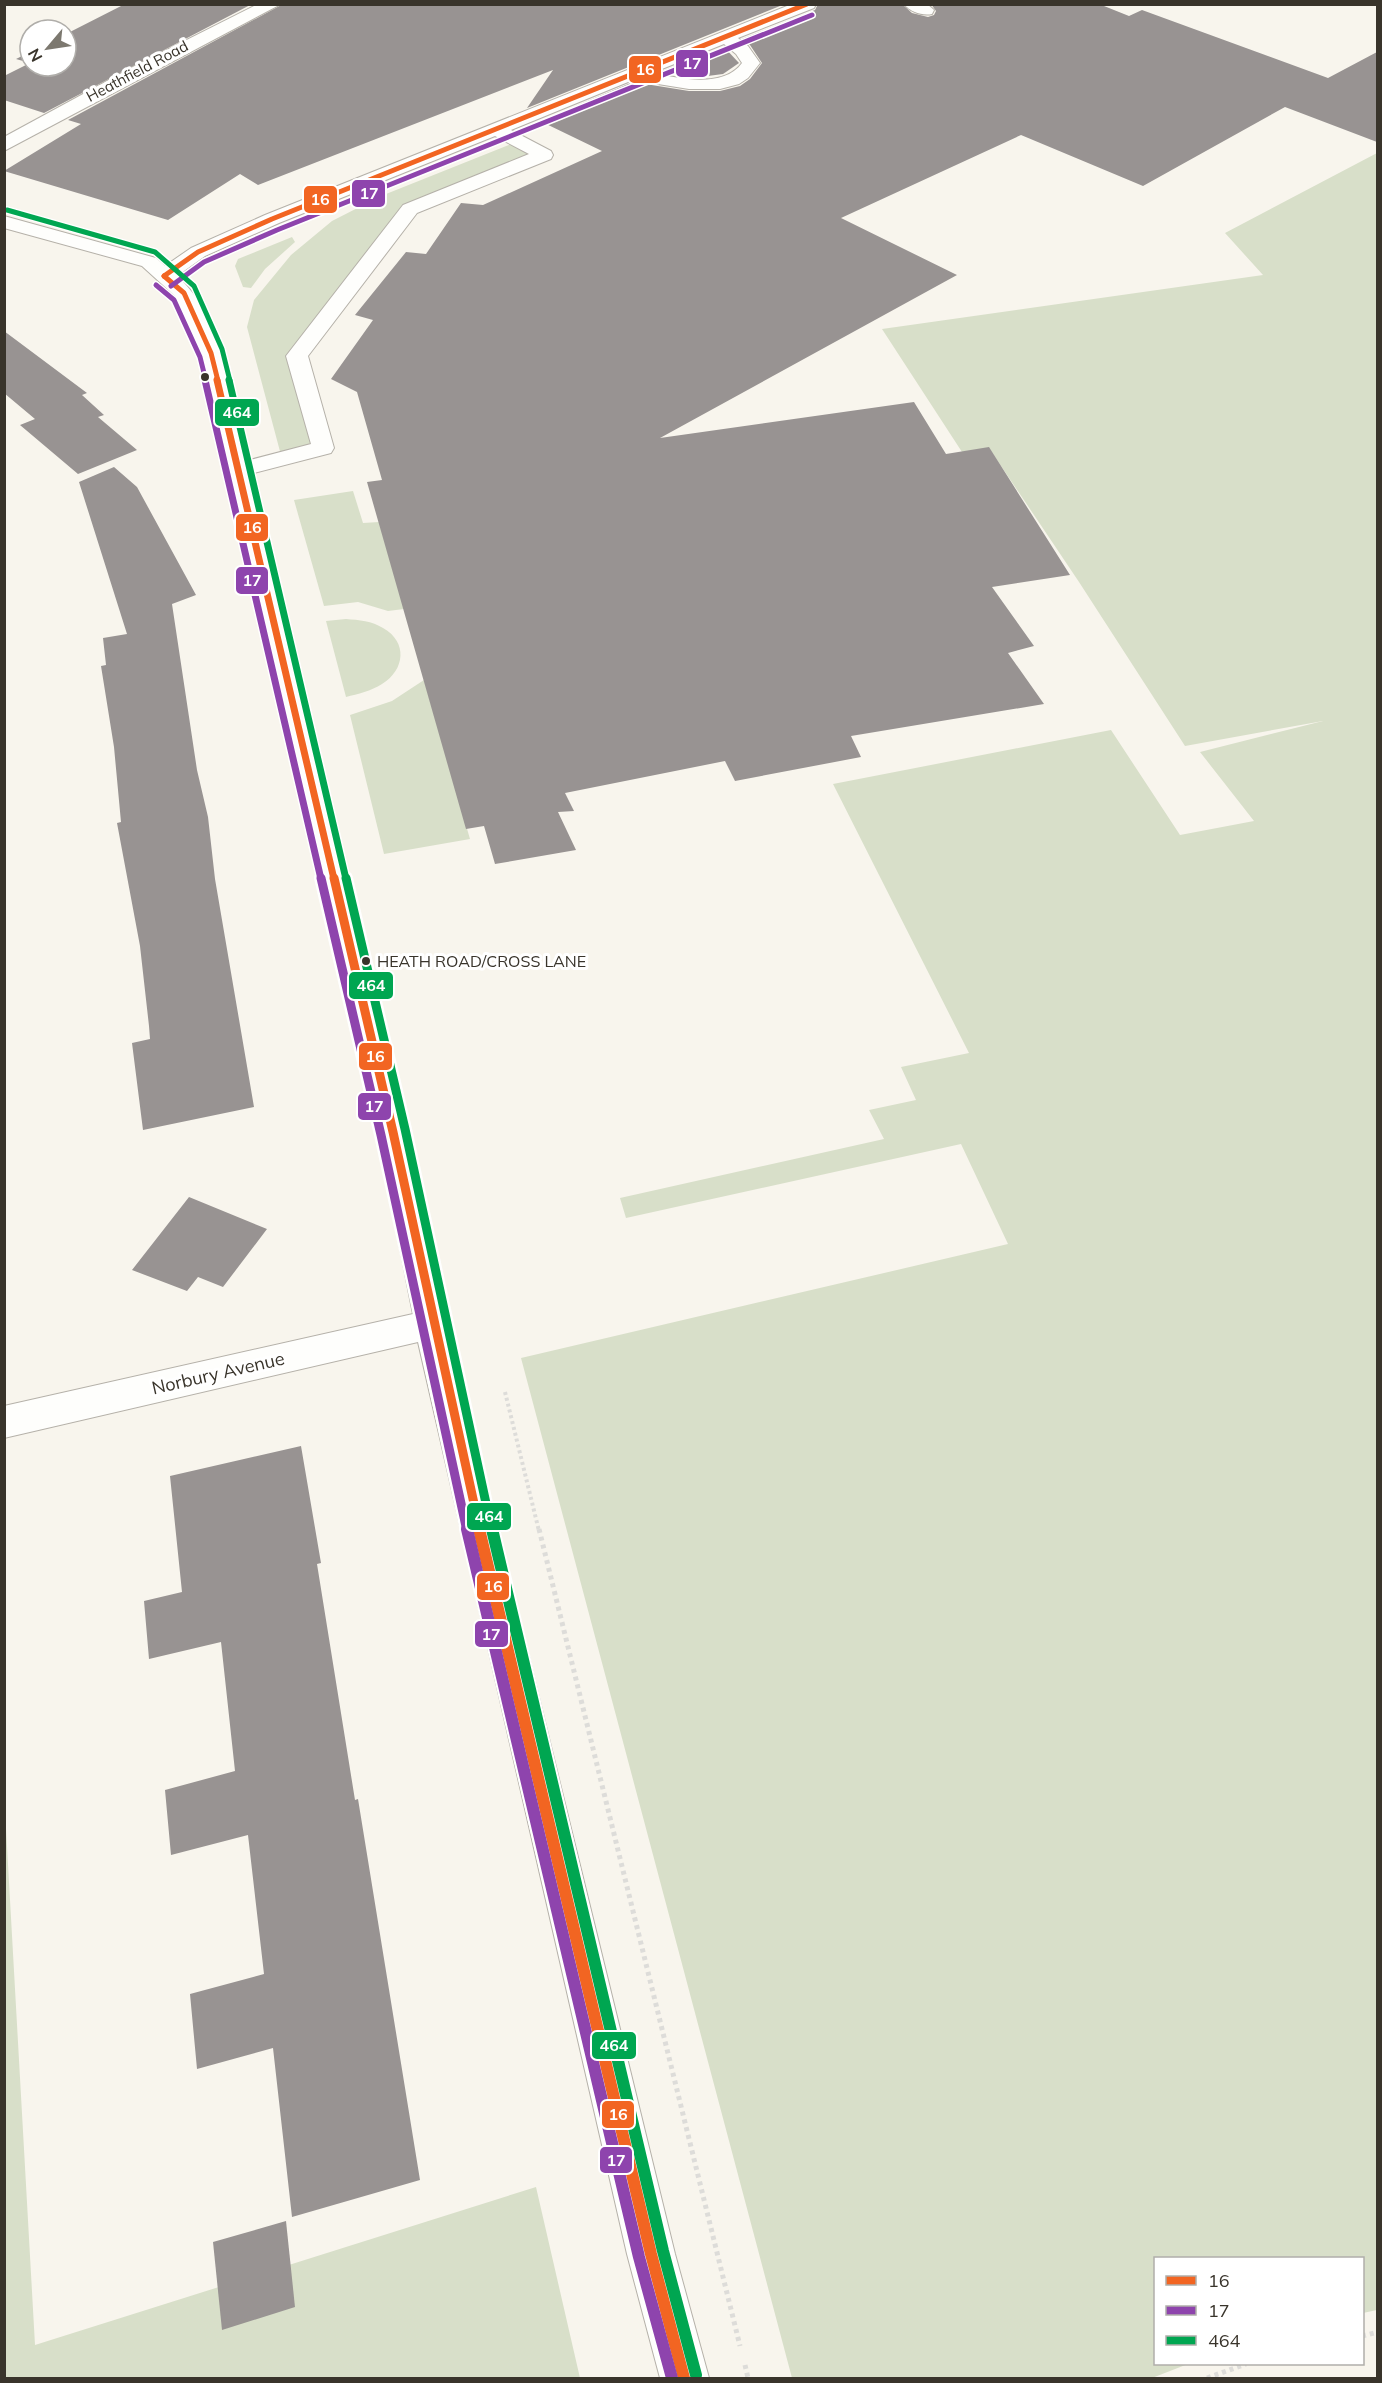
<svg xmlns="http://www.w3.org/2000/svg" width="1382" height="2383" viewBox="0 0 1382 2383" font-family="Mulish,sans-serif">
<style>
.green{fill:#d8dfc9}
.building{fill:#989392}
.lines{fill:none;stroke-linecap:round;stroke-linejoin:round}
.minor-casing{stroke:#b5b1a9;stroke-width:2}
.path-far1{stroke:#dddcd9;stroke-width:4;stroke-dasharray:3 3;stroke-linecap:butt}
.path{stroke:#dddcd9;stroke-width:5;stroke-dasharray:4 4;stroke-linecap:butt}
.minor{fill:#fefefc;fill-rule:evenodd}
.bus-1-far3-casing{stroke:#fff;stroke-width:8}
.bus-1-far2-casing{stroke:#fff;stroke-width:10}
.bus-1-far1-casing{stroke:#fff;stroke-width:14}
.bus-1-casing{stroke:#fff;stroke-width:16}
.bus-2-far3-casing{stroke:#fff;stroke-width:8}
.bus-2-far2-casing{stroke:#fff;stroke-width:10}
.bus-2-far1-casing{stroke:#fff;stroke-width:14}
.bus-2-casing{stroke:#fff;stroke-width:16}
.bus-3-far3-casing{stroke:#fff;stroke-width:8}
.bus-3-far2-casing{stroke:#fff;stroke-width:10}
.bus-3-far1-casing{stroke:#fff;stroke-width:14}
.bus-3-casing{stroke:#fff;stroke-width:16}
.bus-1-far3{stroke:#f26522;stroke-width:5}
.bus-1-far2{stroke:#f26522;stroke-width:7}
.bus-1-far1{stroke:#f26522;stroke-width:9}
.bus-1{stroke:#f26522;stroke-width:12}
.bus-2-far3{stroke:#8e44ad;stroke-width:5}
.bus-2-far2{stroke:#8e44ad;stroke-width:7}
.bus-2-far1{stroke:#8e44ad;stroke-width:9}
.bus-2{stroke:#8e44ad;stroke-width:12}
.bus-3-far3{stroke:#00a651;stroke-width:5}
.bus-3-far2{stroke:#00a651;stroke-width:7}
.bus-3-far1{stroke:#00a651;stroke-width:9}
.bus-3{stroke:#00a651;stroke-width:12}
.bus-dot{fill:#39342b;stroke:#fff;stroke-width:2}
.labels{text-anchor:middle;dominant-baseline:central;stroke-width:6;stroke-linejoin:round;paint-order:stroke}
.far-street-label{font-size:15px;fill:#39342b;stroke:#fff}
.bus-label{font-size:16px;fill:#39342b;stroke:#fff;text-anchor:start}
.street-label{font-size:18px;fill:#39342b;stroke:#fff}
.line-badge{stroke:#fff;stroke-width:2}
.badge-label{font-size:16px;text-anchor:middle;font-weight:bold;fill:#fff}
</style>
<rect width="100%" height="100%" fill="#f8f5ed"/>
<!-- green -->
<g class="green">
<polygon points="511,144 534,156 430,197 293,352 315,441 309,452 282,459 247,327 254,300 291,255 332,221 381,196"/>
<polygon points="1377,153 1377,2310 1363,2313 1362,2258 1156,2258 1156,2364 1188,2364 1152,2378 792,2378 521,1358 1008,1244 961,1144 626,1218 620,1198 884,1139 869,1110 916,1100 901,1067 969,1053 833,784 1111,730 1180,835 1254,821 1200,752 1323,721 1185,746 1079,582 989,448 962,452 882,329 1263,275 1225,233"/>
<polygon points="292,237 295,242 265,269 251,288 243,287 235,266 238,259"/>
<polygon points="353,491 363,523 379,522 404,609 388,611 358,602 324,606 294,500"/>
<path d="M346,619C359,620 372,621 383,628C408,642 405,670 382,684C371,691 358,694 346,697L326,621Z"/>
<polygon points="424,680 470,839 384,854 350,715 392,701"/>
<polygon points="4,1793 35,2345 536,2187 580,2378 5,2378"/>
</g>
<!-- building -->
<g class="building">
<polygon points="125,4 252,4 44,113 4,100 4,76 30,63 16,59 30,52 30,66 66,66 66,34"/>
<polygon points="283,4 785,4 527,108 553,70 258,185 240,174 168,220 4,171 81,124 68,120"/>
<polygon points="818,4 902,4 912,13 928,17 934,15 936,11 931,4 1099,4 1129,16 1142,10 1328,78 1377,52 1377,142 1285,107 1143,186 1021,135 841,218 957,275 660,438 914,402 946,454 989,447 1070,575 992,587 1034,646 1008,653 1044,704 851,736 861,757 735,781 725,761 565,793 574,811 558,812 576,850 495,864 484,826 466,829 367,482 382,480 357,392 331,379 373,320 355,315 406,252 426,254 461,203 483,205 602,151 540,121 633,82 689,91 720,91 740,86 750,79 762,63 750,45 742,39 815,10"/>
<polygon points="724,47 739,63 723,74 700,77 660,72"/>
<polygon points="4,331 87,393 82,395 104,415 98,417 137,450 78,474 20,425 35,419 4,393"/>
<polygon points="114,467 137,487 196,595 172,604 197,770 208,817 215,879 254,1107 143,1130 132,1043 150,1039 149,1026 140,946 117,823 121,822 114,747 101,666 106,665 103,638 127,634 79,482"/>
<polygon points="189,1197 267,1229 223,1287 198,1277 187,1291 132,1270"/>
<polygon points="301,1446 321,1563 317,1564 355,1800 358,1799 420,2180 292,2217 273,2048 197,2069 190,1994 264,1974 248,1835 171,1855 165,1790 235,1771 221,1642 149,1659 144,1601 182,1592 170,1476"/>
<polygon points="286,2221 295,2307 222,2330 213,2242"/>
</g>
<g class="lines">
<defs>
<g id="minor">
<polygon points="258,4 281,4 4,151 4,137 131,68"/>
<path d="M792,4H816L814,8L738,38L748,46L760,63L748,78L739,84L720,89H689L633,80L511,130L551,151L553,155L551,159L417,213L308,356L334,448L331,453L250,474L280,592L409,1132L477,1444L675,2254L709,2378H660L627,2254L418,1342L4,1438V1406L413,1314L377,1132L200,353L175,296L142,266L4,228V216L156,258L165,266L191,248L265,215ZM724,44L736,54L742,63C723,89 679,78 652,73ZM495,136L529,154L403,205L286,356L311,444L246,461C232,403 224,317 177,276L205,256L279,223Z"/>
<path d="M904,4H927L934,10L932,14C923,16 910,12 904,4Z"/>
</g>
</defs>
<!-- minor casing -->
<use href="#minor" class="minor-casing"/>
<!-- path-far1 -->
<polyline class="path-far1" points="505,1392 539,1531"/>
<!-- path -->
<g class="path">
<polyline points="539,1529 740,2346"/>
<polyline points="1362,2336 1378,2332"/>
<polyline points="745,2365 748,2378"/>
<polyline points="1207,2378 1246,2364"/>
</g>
<!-- minor -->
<use href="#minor" class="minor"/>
<defs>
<g id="bus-1-far3">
<polyline points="164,276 184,293 211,353 218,381"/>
<polyline points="164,276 198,252 272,219 807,4"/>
</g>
<polyline id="bus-1-far2" points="217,380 334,879"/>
<polyline id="bus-1-far1" points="334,878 393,1132 480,1531"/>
<polyline id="bus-1" points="479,1529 651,2254 684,2378"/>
<g id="bus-2-far3">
<polyline points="156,285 174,300 200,357 206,381"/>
<polyline points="171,286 204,262 277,230 812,15"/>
</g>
<polyline id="bus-2-far2" points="205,380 321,879"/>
<polyline id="bus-2-far1" points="321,878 381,1135 467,1531"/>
<polyline id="bus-2" points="467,1529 639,2257 672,2378"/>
<polyline id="bus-3-far3" points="7,210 155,252 194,286 222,349 230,381"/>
<polyline id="bus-3-far2" points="229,380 346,879"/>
<polyline id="bus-3-far1" points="346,878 405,1129 492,1531"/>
<polyline id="bus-3" points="492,1529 663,2251 696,2375"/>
</defs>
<!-- bus-1-far3 casing -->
<use href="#bus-1-far3" class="bus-1-far3-casing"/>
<!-- bus-1-far2 casing -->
<use href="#bus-1-far2" class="bus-1-far2-casing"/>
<!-- bus-1-far1 casing -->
<use href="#bus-1-far1" class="bus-1-far1-casing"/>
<!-- bus-1 casing -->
<use href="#bus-1" class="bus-1-casing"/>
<!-- bus-2-far3 casing -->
<use href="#bus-2-far3" class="bus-2-far3-casing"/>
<!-- bus-2-far2 casing -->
<use href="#bus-2-far2" class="bus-2-far2-casing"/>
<!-- bus-2-far1 casing -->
<use href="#bus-2-far1" class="bus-2-far1-casing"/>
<!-- bus-2 casing -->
<use href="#bus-2" class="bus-2-casing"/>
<!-- bus-3-far3 casing -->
<use href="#bus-3-far3" class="bus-3-far3-casing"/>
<!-- bus-3-far2 casing -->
<use href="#bus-3-far2" class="bus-3-far2-casing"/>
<!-- bus-3-far1 casing -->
<use href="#bus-3-far1" class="bus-3-far1-casing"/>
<!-- bus-3 casing -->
<use href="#bus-3" class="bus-3-casing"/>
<!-- bus-1-far3 -->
<use href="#bus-1-far3" class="bus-1-far3"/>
<!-- bus-1-far2 -->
<use href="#bus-1-far2" class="bus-1-far2"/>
<!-- bus-1-far1 -->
<use href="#bus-1-far1" class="bus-1-far1"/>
<!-- bus-1 -->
<use href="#bus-1" class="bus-1"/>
<!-- bus-2-far3 -->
<use href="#bus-2-far3" class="bus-2-far3"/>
<!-- bus-2-far2 -->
<use href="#bus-2-far2" class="bus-2-far2"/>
<!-- bus-2-far1 -->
<use href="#bus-2-far1" class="bus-2-far1"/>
<!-- bus-2 -->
<use href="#bus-2" class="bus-2"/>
<!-- bus-3-far3 -->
<use href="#bus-3-far3" class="bus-3-far3"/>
<!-- bus-3-far2 -->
<use href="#bus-3-far2" class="bus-3-far2"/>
<!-- bus-3-far1 -->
<use href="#bus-3-far1" class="bus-3-far1"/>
<!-- bus-3 -->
<use href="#bus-3" class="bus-3"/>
</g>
<!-- markers -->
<g class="bus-dot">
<circle cx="205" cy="377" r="5"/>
<circle cx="366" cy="961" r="5"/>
</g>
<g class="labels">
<!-- far-street labels -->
<g class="far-street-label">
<text transform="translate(137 71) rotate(-28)">Heathfield Road</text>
</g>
<!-- bus labels -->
<g class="bus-label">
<text x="377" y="961">HEATH ROAD/CROSS LANE</text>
</g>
<!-- street labels -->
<g class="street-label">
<text transform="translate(218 1373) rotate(-13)">Norbury Avenue</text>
</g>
</g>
<g class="line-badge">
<rect x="675" y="49" width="34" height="29" rx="6" fill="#8e44ad"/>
<rect x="628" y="55" width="34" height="29" rx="6" fill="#f26522"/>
<rect x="351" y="179" width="35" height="29" rx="6" fill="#8e44ad"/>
<rect x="303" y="185" width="35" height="29" rx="6" fill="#f26522"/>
<rect x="214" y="398" width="46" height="29" rx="6" fill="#00a651"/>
<rect x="235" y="513" width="34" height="29" rx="6" fill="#f26522"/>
<rect x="235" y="566" width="34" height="29" rx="6" fill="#8e44ad"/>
<rect x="348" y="971" width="46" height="29" rx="6" fill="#00a651"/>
<rect x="358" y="1042" width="35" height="29" rx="6" fill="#f26522"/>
<rect x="357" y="1092" width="35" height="29" rx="6" fill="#8e44ad"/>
<rect x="466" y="1502" width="46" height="29" rx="6" fill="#00a651"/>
<rect x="476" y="1572" width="34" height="29" rx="6" fill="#f26522"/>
<rect x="474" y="1620" width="35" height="28" rx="6" fill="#8e44ad"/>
<rect x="591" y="2031" width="46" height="29" rx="6" fill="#00a651"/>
<rect x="601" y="2100" width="34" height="29" rx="6" fill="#f26522"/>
<rect x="599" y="2146" width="34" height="28" rx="6" fill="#8e44ad"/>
</g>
<g class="badge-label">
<text x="692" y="69">17</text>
<text x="645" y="75">16</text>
<text x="369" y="199">17</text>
<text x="320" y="205">16</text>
<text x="237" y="418">464</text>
<text x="252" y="533">16</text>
<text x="252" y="586">17</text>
<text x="371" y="991">464</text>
<text x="375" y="1062">16</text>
<text x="374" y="1112">17</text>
<text x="489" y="1522">464</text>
<text x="493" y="1592">16</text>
<text x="491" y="1640">17</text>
<text x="614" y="2051">464</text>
<text x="618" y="2120">16</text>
<text x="616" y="2166">17</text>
</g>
<!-- border -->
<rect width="1382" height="2383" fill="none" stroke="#39342b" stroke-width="12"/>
<!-- legend -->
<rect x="1154" y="2257" width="210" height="108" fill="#ffffff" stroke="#b0aeaa" stroke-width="1.5"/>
<rect x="1166" y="2276" width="30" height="9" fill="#f26522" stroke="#b0aeaa" stroke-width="1.5"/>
<text x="1208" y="2287" font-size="18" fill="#39342b">16</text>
<rect x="1166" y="2306" width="30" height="9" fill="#8e44ad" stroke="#b0aeaa" stroke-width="1.5"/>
<text x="1208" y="2317" font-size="18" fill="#39342b">17</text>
<rect x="1166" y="2336" width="30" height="9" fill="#00a651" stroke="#b0aeaa" stroke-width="1.5"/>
<text x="1208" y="2347" font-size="18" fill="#39342b">464</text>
<!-- north arrow -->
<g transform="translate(48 48) rotate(241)"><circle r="28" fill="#ffffff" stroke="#b0aeaa" stroke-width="1.5"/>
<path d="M0-4.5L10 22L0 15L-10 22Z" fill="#7c786f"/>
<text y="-9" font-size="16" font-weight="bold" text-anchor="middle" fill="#39342b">N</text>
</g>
</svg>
